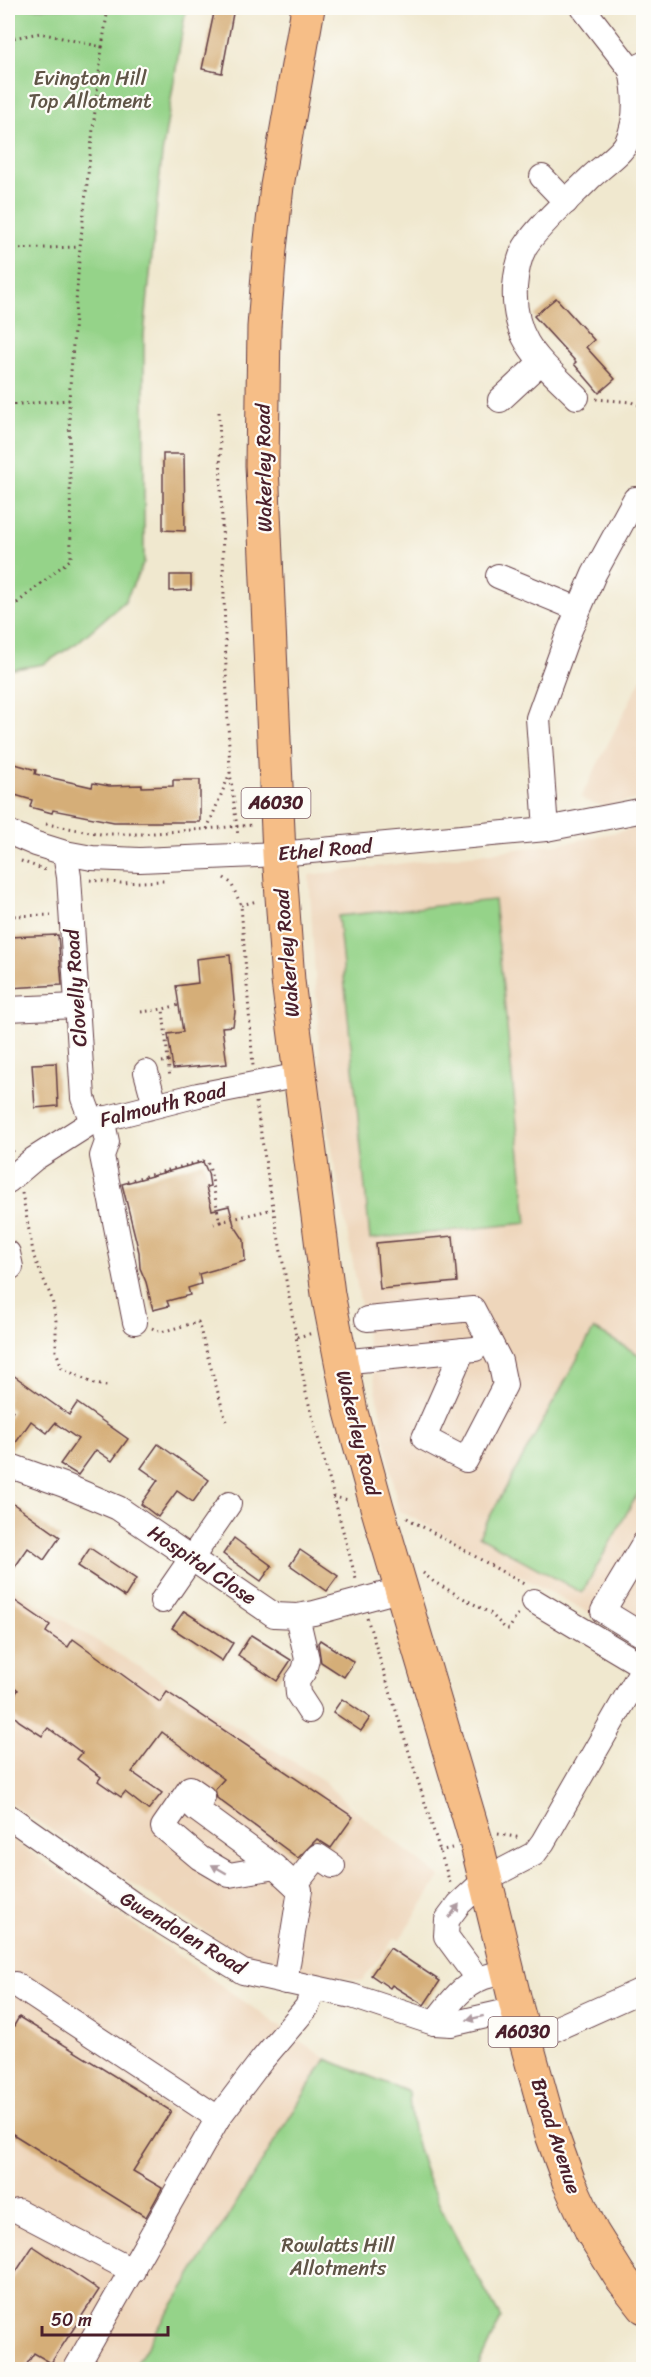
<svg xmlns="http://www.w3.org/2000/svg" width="651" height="2377" viewBox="0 0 651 2377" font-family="Sriracha,sans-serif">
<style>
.built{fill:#eed6bb}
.green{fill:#95d389;stroke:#70795a;stroke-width:1.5}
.building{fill:#d5ae78}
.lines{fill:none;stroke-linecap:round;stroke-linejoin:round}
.minor-casing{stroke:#633d44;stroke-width:26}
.highway-casing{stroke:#633d44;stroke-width:35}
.path{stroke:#633d44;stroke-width:3;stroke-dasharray:1.5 4.5;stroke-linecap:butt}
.minor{stroke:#fff;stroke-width:24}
.highway{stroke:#f6be87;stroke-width:33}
.oneway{fill:#ae9aa0}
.labels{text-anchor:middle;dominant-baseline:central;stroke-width:4.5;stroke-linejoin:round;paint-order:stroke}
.shield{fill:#fdfcf7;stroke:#806168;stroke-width:1.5}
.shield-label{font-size:18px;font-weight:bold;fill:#4a1f2b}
.park-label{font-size:20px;fill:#605547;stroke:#fdfcf7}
.street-label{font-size:20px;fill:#4a1f2b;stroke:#fdfcf7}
</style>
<rect width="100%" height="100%" fill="#fdfcf7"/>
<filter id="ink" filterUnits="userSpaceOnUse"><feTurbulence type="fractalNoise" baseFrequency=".0167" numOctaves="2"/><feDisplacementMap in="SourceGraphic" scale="12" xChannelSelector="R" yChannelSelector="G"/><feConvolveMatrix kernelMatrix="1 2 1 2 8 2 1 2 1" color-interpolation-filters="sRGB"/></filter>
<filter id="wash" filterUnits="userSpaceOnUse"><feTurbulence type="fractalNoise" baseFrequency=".008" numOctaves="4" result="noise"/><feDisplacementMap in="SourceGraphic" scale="24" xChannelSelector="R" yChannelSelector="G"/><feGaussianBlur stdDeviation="1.35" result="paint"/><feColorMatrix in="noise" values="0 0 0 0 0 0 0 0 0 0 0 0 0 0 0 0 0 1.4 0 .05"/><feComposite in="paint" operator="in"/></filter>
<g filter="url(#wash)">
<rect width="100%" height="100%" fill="#f0e8cf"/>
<!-- built -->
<g class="built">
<polygon points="643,675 643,798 604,806 586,801 581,797"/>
<polygon points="643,826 644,1626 635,1638 398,1510 322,1094 309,875 565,843"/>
<polygon points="8,1586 321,1779 347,1804 440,1877 400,1939 395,1938 362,1981 250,1961 8,1802"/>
<polygon points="8,1836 326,2059 133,2369 8,2369"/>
</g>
<!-- green -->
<g class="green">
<polygon points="8,8 186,8 162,154 144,335 144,562 125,601 77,643 44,664 8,670"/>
<polygon points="494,900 527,1223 370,1239 338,916"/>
<polygon points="594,1329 643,1357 643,1484 582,1593 479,1536"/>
<path d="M326,2059L409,2092C410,2171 464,2250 501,2318L477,2369H133Z"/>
</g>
<g id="blocks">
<!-- building -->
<g class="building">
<polygon points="215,8 234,8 222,73 202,69"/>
<polygon points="556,298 594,340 586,347 615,379 599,393 574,364 576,362 534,316"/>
<polygon points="163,454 184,454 185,531 163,530"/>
<polygon points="170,575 191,575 191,590 170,591"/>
<polygon points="8,762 36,770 35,774 92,787 93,783 109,786 142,785 142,787 173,786 173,780 200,780 200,822 114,822 53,810 52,813 30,807 32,800 8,793"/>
<polygon points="58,935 62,985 8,988 8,937"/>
<polygon points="230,955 235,1012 233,1026 222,1027 227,1064 173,1069 168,1034 183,1032 176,986 198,983 196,959"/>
<polygon points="56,1063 58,1106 35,1108 32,1064"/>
<polygon points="203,1162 208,1173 210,1186 206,1187 212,1210 229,1206 234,1225 244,1240 245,1261 199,1274 201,1284 188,1288 190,1295 167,1301 169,1306 153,1310 146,1282 140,1268 139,1252 122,1184"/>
<polygon points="453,1236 457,1282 380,1289 376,1243"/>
<polygon points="13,1375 69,1415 77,1403 128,1439 112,1461 96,1450 78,1475 60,1464 78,1439 55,1423 47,1433 31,1421 10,1451 8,1451 8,1418 13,1410 8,1407 8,1382"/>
<polygon points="158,1444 209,1480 193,1502 177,1491 158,1517 141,1504 158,1480 141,1468"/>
<polygon points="8,1500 60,1537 44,1560 28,1548 8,1577"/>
<polygon points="234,1538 272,1566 261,1581 223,1554"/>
<polygon points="90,1548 136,1579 125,1597 78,1566"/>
<polygon points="300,1550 338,1576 327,1591 290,1565"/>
<polygon points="8,1596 50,1625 46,1632 68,1647 73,1639 160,1702 167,1692 353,1817 331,1848 317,1839 298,1858 217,1798 215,1789 224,1779 162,1732 132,1772 162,1793 148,1810 125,1792 121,1797 98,1781 101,1777 77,1759 82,1753 48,1728 42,1736 19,1721 8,1710 14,1704 11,1701 18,1690 8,1682"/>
<polygon points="184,1611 233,1643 222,1661 172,1628"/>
<polygon points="251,1635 291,1660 277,1681 238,1655"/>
<polygon points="320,1640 354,1662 344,1677 321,1662 318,1643"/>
<polygon points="342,1699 370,1718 361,1731 333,1712"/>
<polygon points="390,1948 440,1981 424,2005 392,1985 390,1988 371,1975"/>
<polygon points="19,2017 171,2111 133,2171 162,2188 146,2217 8,2131 8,2036"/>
<polygon points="33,2246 99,2290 51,2363 34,2353 23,2370 8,2370 8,2284"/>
</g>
</g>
</g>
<g filter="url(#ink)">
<use href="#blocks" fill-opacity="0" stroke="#633d44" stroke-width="1.5"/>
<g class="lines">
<defs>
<g id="minor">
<polyline points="583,8 631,70 644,64"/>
<polyline points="542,177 566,202"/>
<path d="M577,397C541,361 512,342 515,287C516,274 519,258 525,247C538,226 570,198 588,180C598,169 621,155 627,142C638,119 636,94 631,70"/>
<polyline points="500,400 541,362"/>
<polyline points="498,576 578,609"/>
<polyline points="546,829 538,718 569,632 594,574 635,499"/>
<polyline points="8,832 36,844 65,853 92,858 140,860 279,854 546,829 644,810"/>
<polyline points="65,853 69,877 83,1098 92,1122"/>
<polyline points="8,1009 77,1006"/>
<polyline points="146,1072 155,1105"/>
<polyline points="102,1118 107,1142 102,1156 135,1322"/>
<polyline points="8,1181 34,1159 92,1122 198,1095 300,1075"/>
<polyline points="8,1253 11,1267"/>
<polyline points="367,1319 473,1309 500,1361 505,1385 466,1460 424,1438 463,1350"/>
<polyline points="340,1362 475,1349"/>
<polyline points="8,1465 64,1485 118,1508 274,1615 297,1616 314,1613 403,1589"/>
<polyline points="644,1543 603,1611 644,1636"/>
<polyline points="162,1601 229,1504"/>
<polyline points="534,1601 643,1666"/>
<polyline points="297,1616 307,1659 304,1671 297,1681 298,1694 309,1711"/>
<polyline points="8,1816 133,1904 243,1972 352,1996 434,2023 451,2024 517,2009"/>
<polyline points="275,1867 229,1875 200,1858 163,1827 190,1788 203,1797 196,1809 275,1867 300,1890 285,1982"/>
<polyline points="295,1885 318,1856 333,1866"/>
<polyline points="477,1978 446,1936 447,1920 459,1904 486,1879 534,1854 543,1842 644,1666"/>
<polyline points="15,1984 218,2118"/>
<path d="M434,2023C451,2002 464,1981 492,1975"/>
<polyline points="526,2042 644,1989"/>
<polyline points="18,2211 133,2271"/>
<polyline points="75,2370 218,2118 262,2060 307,2007 314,1988"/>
</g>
<polyline id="highway" points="308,8 277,186 270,249 264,327 262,465 279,854 288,981 328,1294 351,1412 377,1507 476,1841 517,2009 552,2135 569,2182 592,2232 619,2275 644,2307"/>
</defs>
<!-- minor casing -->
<use href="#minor" class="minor-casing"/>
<!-- highway casing -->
<use href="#highway" class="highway-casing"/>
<!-- path -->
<g class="path">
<polyline points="8,39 40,33 102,47 80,247 69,400 71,559 17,603 8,601"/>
<polyline points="102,47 108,8"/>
<polyline points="8,249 80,247"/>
<polyline points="596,399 631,402 644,407"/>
<polyline points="8,405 69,400"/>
<polyline points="219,412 226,670 230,772 238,836"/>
<polyline points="46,824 101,834 142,834 254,825"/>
<polyline points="207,829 230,773"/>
<polyline points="21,861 48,871"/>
<polyline points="224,878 231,883 241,905 253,1066"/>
<polyline points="90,880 120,883 164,881"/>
<polyline points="241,905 257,901"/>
<polyline points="8,916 51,915"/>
<polyline points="141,1012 163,1009"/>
<polyline points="168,1061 170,1078"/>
<polyline points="162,1062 168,1061 163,1009 179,1005"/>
<polyline points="256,1102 269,1184 306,1393 357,1583"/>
<path d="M8,1109C13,1122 10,1138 13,1152"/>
<path d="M127,1181L203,1161L208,1163C214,1183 215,1201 220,1222L214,1224"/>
<polyline points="22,1193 34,1257 52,1299 56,1321 56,1351 62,1368 94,1384 107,1386"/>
<polyline points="220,1222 273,1209"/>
<polyline points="152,1328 161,1332 198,1322 226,1421"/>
<polyline points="297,1337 313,1333"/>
<polyline points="333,1497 349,1500"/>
<polyline points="407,1518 524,1584"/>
<polyline points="423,1573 434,1582 490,1613 506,1629 509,1629 518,1614"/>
<polyline points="367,1618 451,1886"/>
<polyline points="498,1834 521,1838"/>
<polyline points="439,1851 452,1848"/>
</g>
<!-- minor -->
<use href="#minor" class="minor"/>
<!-- highway -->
<use href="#highway" class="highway"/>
</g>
<!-- one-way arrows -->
<defs><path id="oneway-solid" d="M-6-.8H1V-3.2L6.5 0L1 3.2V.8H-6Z" transform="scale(1.5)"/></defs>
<g class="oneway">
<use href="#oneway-solid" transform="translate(219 1869) rotate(-150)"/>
<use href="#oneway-solid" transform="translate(454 1911) rotate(-53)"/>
<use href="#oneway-solid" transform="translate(475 2018) rotate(166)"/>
</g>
</g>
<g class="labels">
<!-- shield labels -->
<g class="shield">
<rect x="241.5" y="788" width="69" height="30" rx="4.5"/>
<rect x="488.5" y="2017" width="69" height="30" rx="4.5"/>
</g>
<g class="shield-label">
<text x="276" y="803">A6030</text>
<text x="523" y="2032">A6030</text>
</g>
<!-- park labels -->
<g class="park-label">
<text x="90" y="78">Evington Hill<tspan x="90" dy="23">Top Allotment</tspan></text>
<text x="338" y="2245">Rowlatts Hill<tspan x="338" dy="23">Allotments</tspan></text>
</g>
<!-- street labels -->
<g class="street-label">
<text transform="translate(264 468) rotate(-91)">Wakerley Road</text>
<text transform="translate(325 850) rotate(-5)">Ethel Road</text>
<text transform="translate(287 953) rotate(-95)">Wakerley Road</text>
<text transform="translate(76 988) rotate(-94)">Clovelly Road</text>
<text transform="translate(163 1105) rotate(-14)">Falmouth Road</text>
<text transform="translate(358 1433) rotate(76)">Wakerley Road</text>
<text transform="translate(202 1565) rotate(34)">Hospital Close</text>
<text transform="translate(183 1933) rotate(31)">Gwendolen Road</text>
<text transform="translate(556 2136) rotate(72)">Broad Avenue</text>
</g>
</g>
<!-- margin -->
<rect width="651" height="2377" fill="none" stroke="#fdfcf7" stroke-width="30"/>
<!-- scale -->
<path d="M42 2326v9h126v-9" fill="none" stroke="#4a1f2b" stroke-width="3"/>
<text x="51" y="2326" font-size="18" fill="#4a1f2b" stroke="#fdfcf7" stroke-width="4.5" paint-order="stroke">50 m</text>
</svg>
